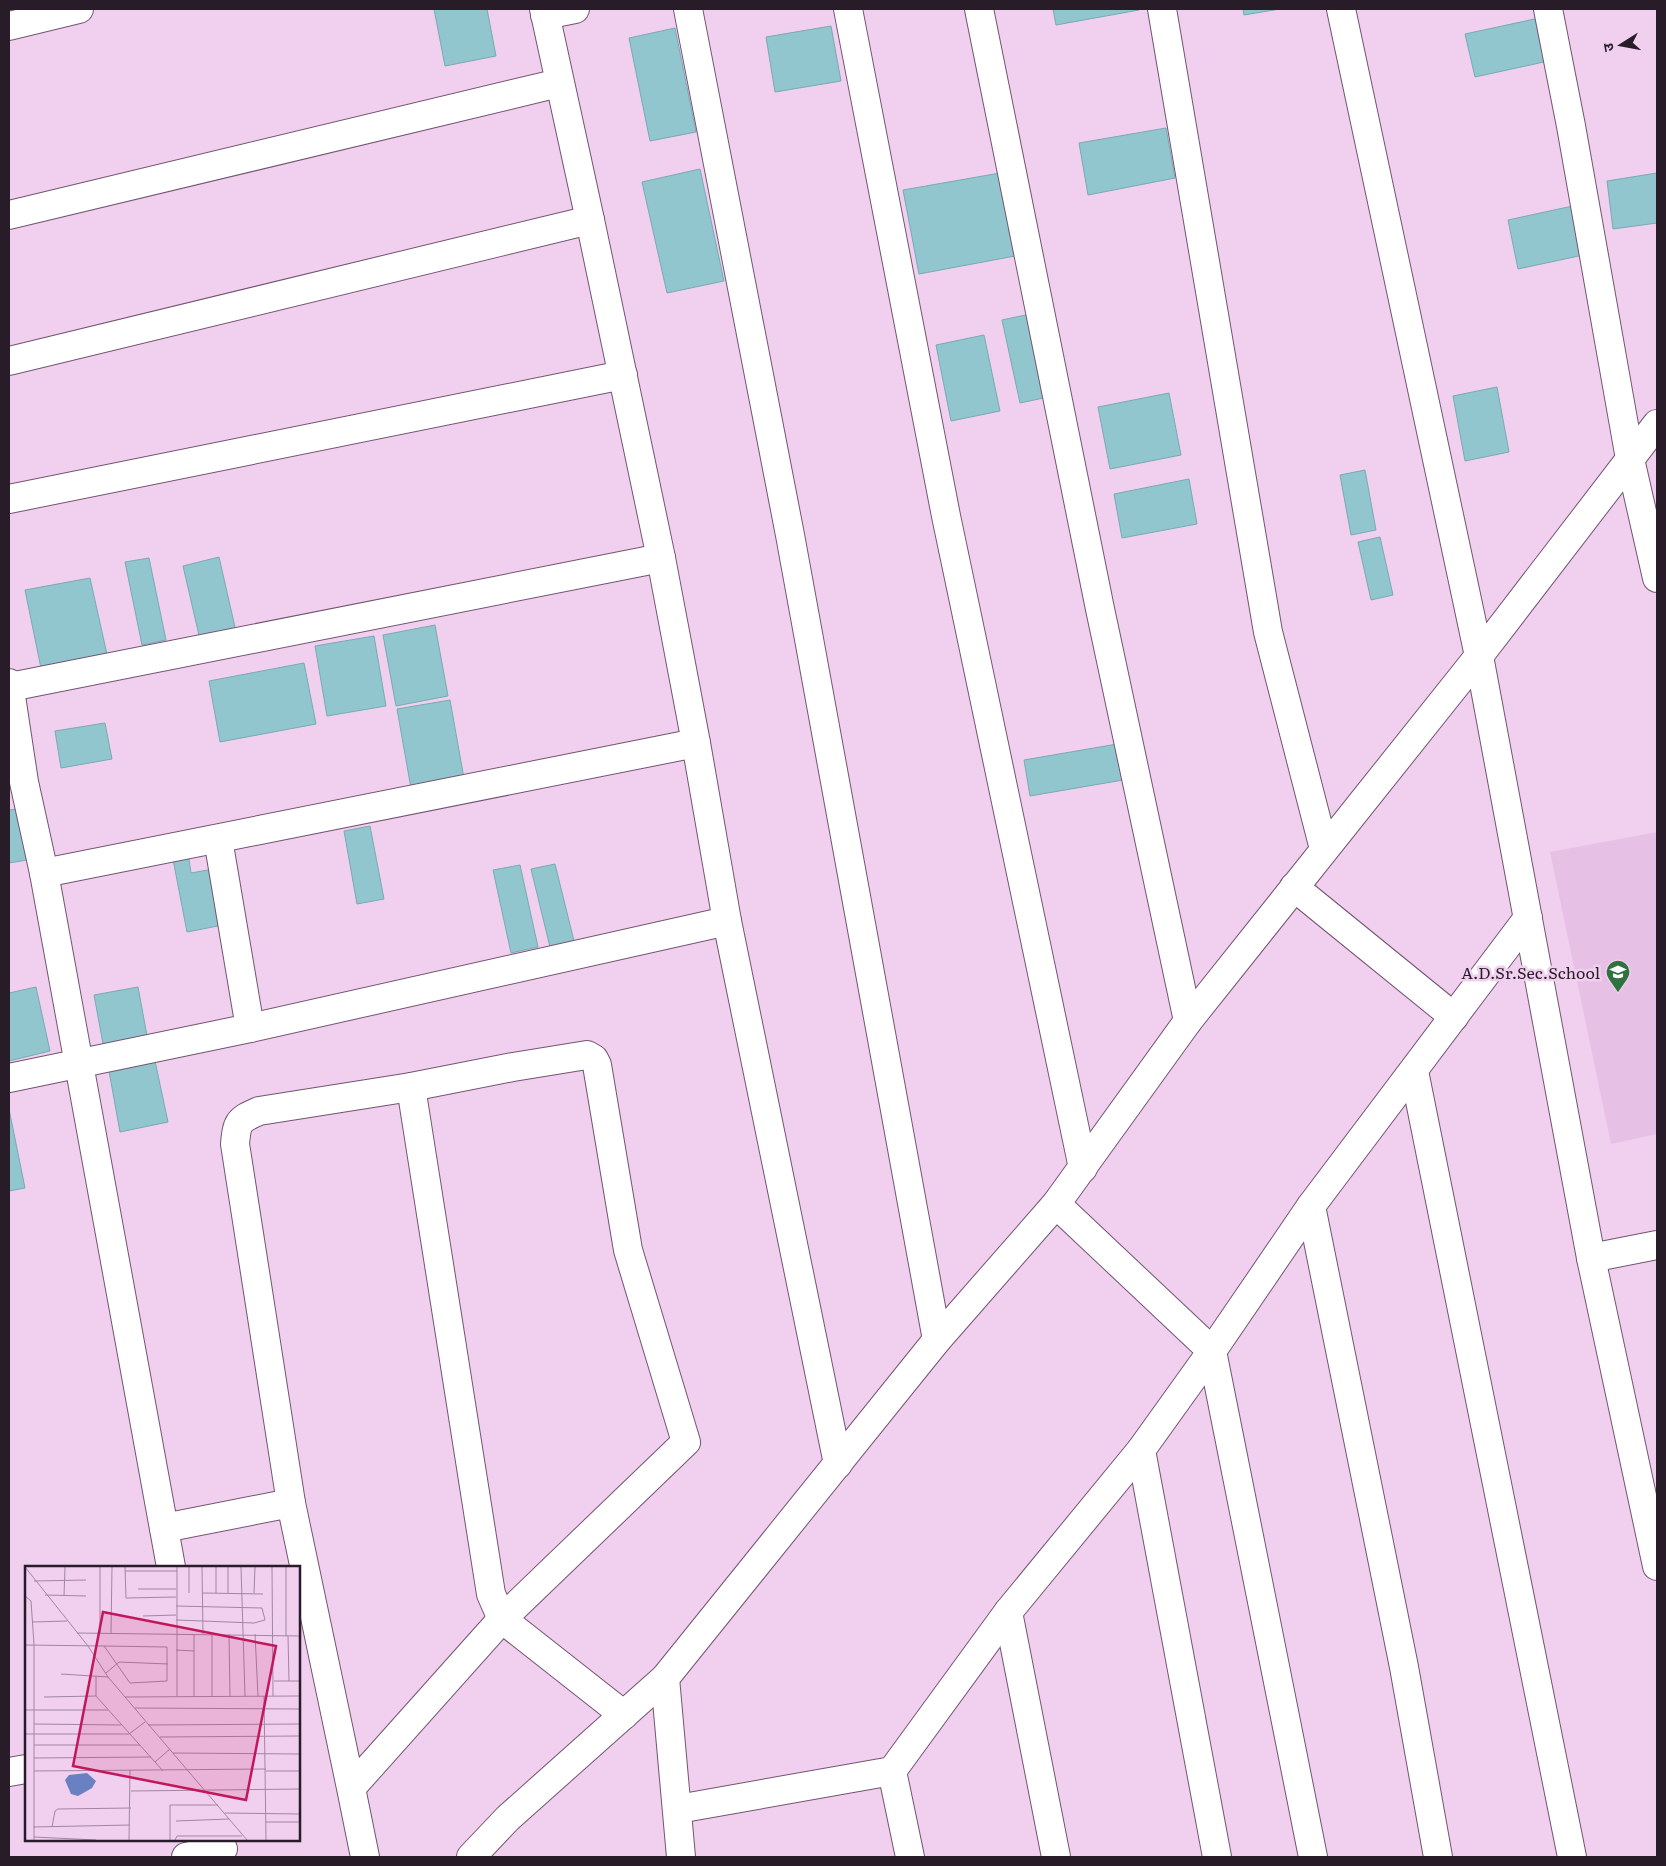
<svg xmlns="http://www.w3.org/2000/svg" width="1666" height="1866" viewBox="0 0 1666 1866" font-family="Literata,'Noto Sans Devanagari',serif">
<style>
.built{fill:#e7c1e5}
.building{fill:#91c6ce;stroke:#77abb3}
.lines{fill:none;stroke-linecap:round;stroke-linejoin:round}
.minor-casing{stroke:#725570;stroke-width:30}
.minor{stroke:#fff;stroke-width:28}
.labels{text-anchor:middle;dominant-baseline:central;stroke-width:5;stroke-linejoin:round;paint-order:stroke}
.poi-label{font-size:16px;fill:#281c28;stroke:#f1cfef;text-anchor:end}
.inset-road{fill:none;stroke:#a1879f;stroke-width:1}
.view{fill:#c2185b;fill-opacity:0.15;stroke:#c2185b;stroke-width:2.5}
.inset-edge{fill:none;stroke:#281c28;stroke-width:2.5}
</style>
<rect width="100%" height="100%" fill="#f1cfef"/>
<!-- built -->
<polygon class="built" points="1657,832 1657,1134 1611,1144 1550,852"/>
<!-- building -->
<g class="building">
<polygon points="434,9 487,9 496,56 445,66"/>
<polygon points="1053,9 1139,9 1139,10 1056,25"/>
<polygon points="1243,9 1280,9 1244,15"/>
<polygon points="1544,17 1553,60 1475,77 1465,34"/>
<polygon points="831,26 841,81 775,92 766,37"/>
<polygon points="675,28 696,132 650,141 629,38"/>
<polygon points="1166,128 1175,178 1088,195 1079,143"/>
<polygon points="700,169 724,281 667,293 642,182"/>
<polygon points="1000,173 1015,256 919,274 903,190"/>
<polygon points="1657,173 1657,223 1613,229 1607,181"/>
<polygon points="1577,205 1588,254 1518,269 1508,220"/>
<polygon points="1035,313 1053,396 1020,403 1002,320"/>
<polygon points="984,335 1000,411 951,421 936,345"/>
<polygon points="1497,387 1509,452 1465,461 1453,396"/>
<polygon points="1169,393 1181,455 1110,469 1098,407"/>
<polygon points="1365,470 1376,530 1351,535 1340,475"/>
<polygon points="1189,479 1197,524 1122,538 1114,494"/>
<polygon points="1380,537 1393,595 1371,600 1358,542"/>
<polygon points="219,557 237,636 201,644 183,566"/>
<polygon points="149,558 166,640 142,645 125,562"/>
<polygon points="90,578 108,659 42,673 25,590"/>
<polygon points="435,625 448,696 396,706 383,635"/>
<polygon points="374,636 386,706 327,716 315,646"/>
<polygon points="304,663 316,724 220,742 209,681"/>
<polygon points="450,700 465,784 412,794 397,709"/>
<polygon points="105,723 112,759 61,768 55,731"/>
<polygon points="1123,743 1129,779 1030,796 1024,760"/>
<polygon points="17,809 27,860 9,863 9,810"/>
<polygon points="370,826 384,899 357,904 344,831"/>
<polygon points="187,846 191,873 213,869 223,925 187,932 171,849"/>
<polygon points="555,864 575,945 550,947 531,869"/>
<polygon points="520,865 538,947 511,953 493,870"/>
<polygon points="36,987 50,1051 9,1061 9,993"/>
<polygon points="138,987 148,1041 104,1049 94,995"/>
<polygon points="155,1061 168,1122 120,1132 109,1071"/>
<polygon points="9,1109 25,1188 9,1191"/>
</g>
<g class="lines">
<defs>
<g id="minor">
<polyline points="544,9 590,220 661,558 696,743 727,921 838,1464"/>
<polyline points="688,9 790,535 937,1340"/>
<polyline points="848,9 946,516 1083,1168"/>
<polyline points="979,9 1100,609 1188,1021"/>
<polyline points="1162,9 1268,632 1324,849"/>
<polyline points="1341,9 1479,656 1591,1258 1657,1566"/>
<polyline points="1548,9 1571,126 1630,459 1657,578"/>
<polyline points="545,15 575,9"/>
<polyline points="9,26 79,9"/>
<polyline points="9,215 559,83"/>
<polyline points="9,361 590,220"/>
<polyline points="9,499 623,375"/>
<polyline points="9,683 24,782 44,873 171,1567"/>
<polyline points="10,687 661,558"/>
<polyline points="218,839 250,1028"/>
<polyline points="44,873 696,743"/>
<polyline points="1294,887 1454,1017"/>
<polyline points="1414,1071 1572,1857"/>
<polyline points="9,1078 250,1028 727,921"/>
<polyline points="411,1087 491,1594 502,1619 624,1715"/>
<polyline points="1056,1204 1212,1351 1313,1857"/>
<polyline points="1311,1206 1404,1667 1438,1857"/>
<polyline points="1591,1258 1657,1245"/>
<polyline points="1141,1450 1217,1857"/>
<polyline points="164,1528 291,1503"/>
<polyline points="1008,1612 1056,1857"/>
<polyline points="665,1678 681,1857"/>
<polyline points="892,1771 910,1857"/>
<polyline points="9,1772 26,1769"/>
<path d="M351,1788L291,1503L235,1144C237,1122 238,1120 259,1111L411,1087L513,1067L587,1055L594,1059L597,1065L628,1250L686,1442L502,1619L351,1788L365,1857"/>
<polyline points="678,1809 892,1771 1008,1612 1141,1450 1212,1351 1311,1206 1528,918"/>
<polyline points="186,1857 223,1849"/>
<polyline points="471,1857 508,1818 665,1678 937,1340 1056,1204 1188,1021 1479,656 1657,424"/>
</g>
</defs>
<!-- minor casing -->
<use href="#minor" class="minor-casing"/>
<!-- minor -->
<use href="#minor" class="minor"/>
</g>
<!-- icons -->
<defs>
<symbol id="school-pin" viewBox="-11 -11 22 30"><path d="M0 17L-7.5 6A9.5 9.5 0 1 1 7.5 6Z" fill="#2e723d" stroke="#f1cfef"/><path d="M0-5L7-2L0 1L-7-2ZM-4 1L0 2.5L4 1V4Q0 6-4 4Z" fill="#fff"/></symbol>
</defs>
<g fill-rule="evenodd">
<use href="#school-pin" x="1604" y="958" width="28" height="38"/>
</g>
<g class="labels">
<!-- poi labels -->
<g class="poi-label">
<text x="1600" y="972">A.D.Sr.Sec.School</text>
</g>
</g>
<!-- overview -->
<g transform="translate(25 1566)">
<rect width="275" height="275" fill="#f1cfef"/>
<path d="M62,207L71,215L67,222L53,230L46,228L40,214L44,209Z" fill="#6981c2"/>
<path class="inset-road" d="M0,1L63,80L83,111L222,274M75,1V67M100,1L101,32L151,31M152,1V130M164,1V27M177,1L178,68M191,1V27M203,1V27M216,1L220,130M247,1L248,130M100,5H152M9,15L61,14M113,23H151M177,27L238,28M229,27L230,1M20,29L61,30M0,30L6,35L9,78V274M39,30L40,1M118,50L151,49M151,54L229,57L240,54L237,42L151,40M7,56L42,55M52,67L275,70M86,67L87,1M169,68V131M187,68V131M204,68L205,131M230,68L233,130M261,70V1M263,70L264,115M0,79L79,80L105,117L142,115V81L79,80M151,84L169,85M81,107L94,96L143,98M36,108L83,111M71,110V130L138,205M249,115H275M239,130L241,274M19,131L71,130M100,131L275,130M110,142L275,143M0,144H83M9,158L96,159M123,159L275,158M0,168H104L120,156M135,171L275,170M9,179H115M148,187L275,188M9,192L126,191M130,196L145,183M9,205L241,203M241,205H275M106,225L275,223M200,247L275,248M151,255L204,253M241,256H275M8,261L105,259M27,261L30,245L33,243L106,242M9,271L71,274M104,274L105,204M145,274V239H193M150,274L152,270H217"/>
<path class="view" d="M78,46L251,80L221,234L48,200Z"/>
<rect width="275" height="275" class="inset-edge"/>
</g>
<!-- border -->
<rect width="1666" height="1866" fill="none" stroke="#281c28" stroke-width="20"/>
<!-- north arrow -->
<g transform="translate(1621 45) rotate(259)" stroke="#f1cfef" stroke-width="4" paint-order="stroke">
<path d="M0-4L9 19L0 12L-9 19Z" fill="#281c28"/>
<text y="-8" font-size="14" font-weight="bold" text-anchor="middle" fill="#281c28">उ</text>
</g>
</svg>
